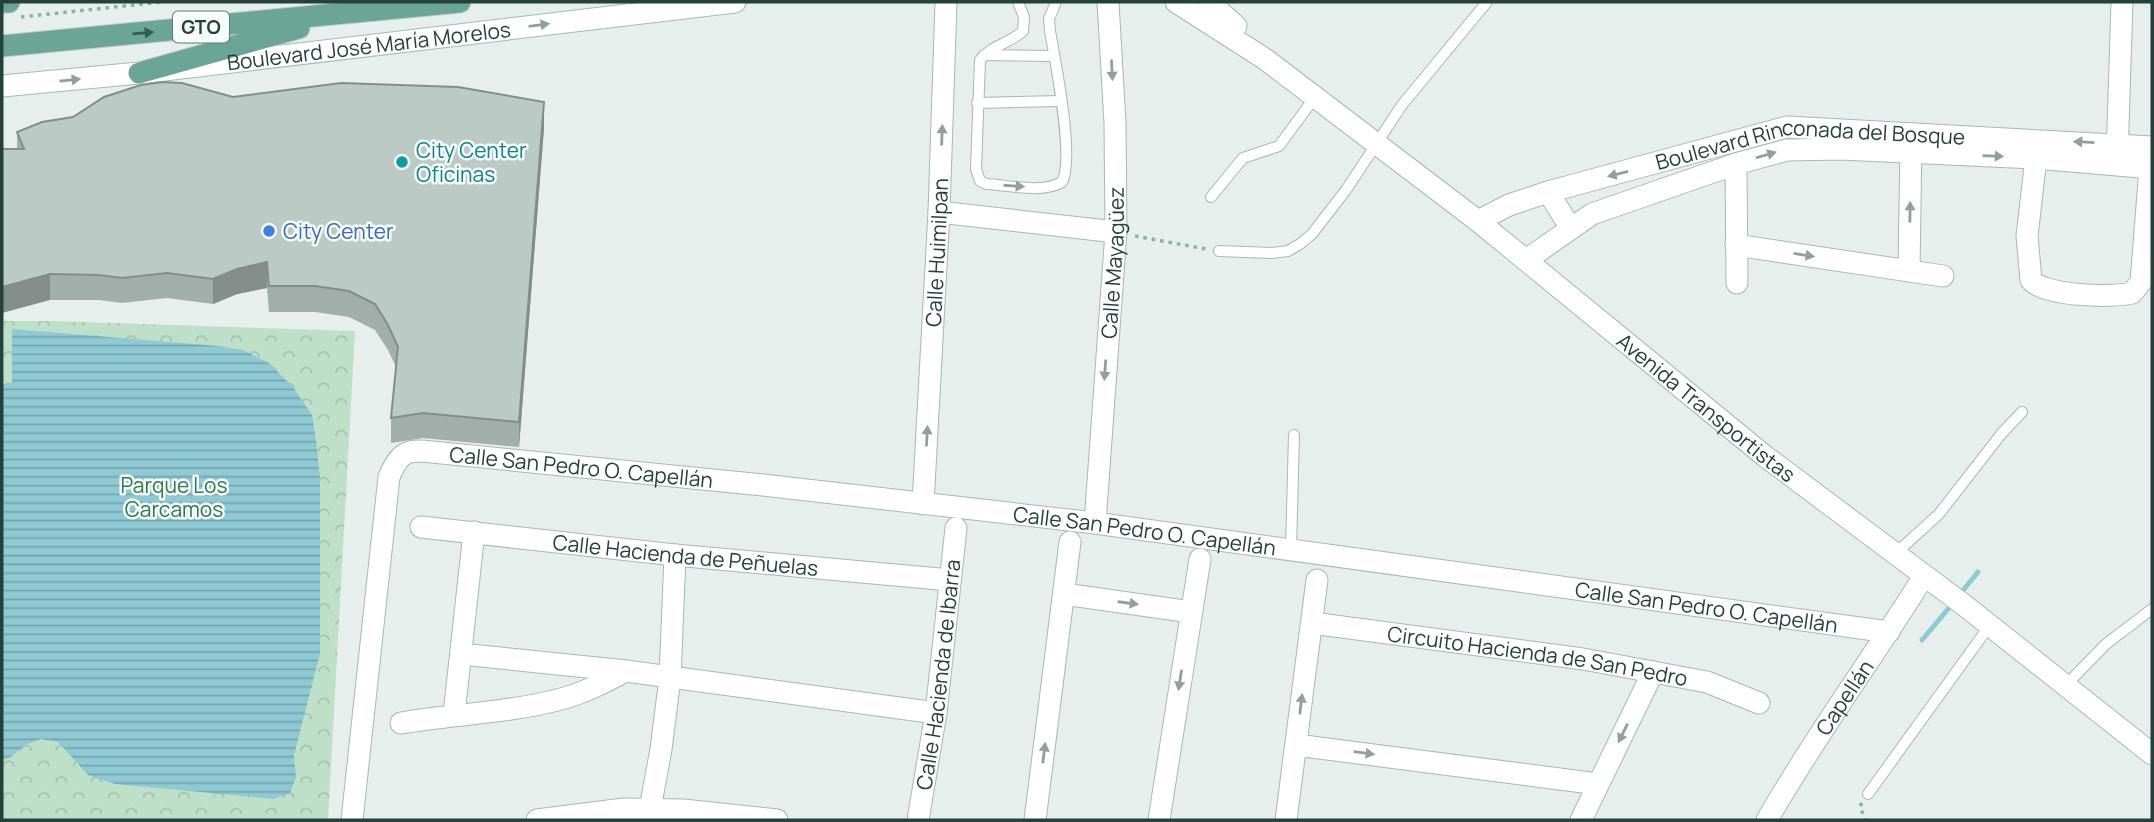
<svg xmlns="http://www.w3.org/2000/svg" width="2154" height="822" viewBox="0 0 2154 822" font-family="Manrope,sans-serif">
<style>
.forest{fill:url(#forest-crowns)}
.water{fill:url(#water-rules)}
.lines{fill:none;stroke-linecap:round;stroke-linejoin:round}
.stream{stroke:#8ec9d4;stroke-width:5}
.lane-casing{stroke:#a8b8b2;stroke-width:12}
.street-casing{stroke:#a8b8b2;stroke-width:23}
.secondary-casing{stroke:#a4bbb3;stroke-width:23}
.primary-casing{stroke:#c2cac8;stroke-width:23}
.path{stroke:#86b3a5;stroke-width:3.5;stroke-dasharray:3.5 5;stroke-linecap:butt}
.lane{stroke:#fff;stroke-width:10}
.street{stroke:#fff;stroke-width:21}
.secondary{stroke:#fff;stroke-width:21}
.primary{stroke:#6aa596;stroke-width:21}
.wall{fill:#a1aea9}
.shaded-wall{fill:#838d89}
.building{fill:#bbcac4;stroke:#838d89;stroke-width:2}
.oneway{fill:#92a09c}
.oneway2{fill:#365b51}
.culture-dot{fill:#0f9aa8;stroke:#f7fbf9;stroke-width:2.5}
.shop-dot{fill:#3f7fe0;stroke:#f7fbf9;stroke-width:2.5}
.labels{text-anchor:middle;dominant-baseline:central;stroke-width:5;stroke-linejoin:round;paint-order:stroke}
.shield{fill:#f7fbf9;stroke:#637a73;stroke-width:2}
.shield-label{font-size:19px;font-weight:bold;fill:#24423a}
.street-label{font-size:21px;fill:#24423a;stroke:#f7fbf9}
.culture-label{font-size:21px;fill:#0d838f;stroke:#f7fbf9;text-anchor:start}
.shop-label{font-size:21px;fill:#366cbe;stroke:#f7fbf9;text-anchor:start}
.park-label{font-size:21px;fill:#2d7a4b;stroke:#f7fbf9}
</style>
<defs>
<pattern id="forest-crowns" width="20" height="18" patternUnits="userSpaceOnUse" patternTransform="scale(1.75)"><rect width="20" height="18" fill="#bfe0c8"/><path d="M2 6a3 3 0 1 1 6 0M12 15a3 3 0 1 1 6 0" fill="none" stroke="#a4c1ad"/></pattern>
<pattern id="water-rules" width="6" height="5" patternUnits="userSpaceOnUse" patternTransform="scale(1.75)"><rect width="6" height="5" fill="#8ec9d4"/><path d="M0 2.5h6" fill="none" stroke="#74a5ad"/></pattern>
</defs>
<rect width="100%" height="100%" fill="#e6efeb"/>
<!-- forest -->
<polygon class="forest" points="4,321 53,321 355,331 328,820 2,820"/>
<!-- water -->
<polygon class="water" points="12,329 218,346 243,350 269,363 293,387 312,415 316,440 320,477 320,654 299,735 294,756 296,777 290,793 274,799 115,784 88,775 58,742 41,739 25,745 11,757 2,760 2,384 12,384"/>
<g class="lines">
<!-- stream -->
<g class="stream">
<polyline points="1960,594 1978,572"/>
<polyline points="1922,640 1954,602"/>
</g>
<defs>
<g id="lane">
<path d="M1018,2L1024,17L1023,31C1010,43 991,46 980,60L976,169L980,181L986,184C1009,185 1042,194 1062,182C1075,159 1055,60 1050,31L1049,19L1056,2"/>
<polyline points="984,55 1054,56"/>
<polyline points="977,103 1061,101"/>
<polyline points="1211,197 1243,158 1279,146 1315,97"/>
<polyline points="1219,251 1272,253 1288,251 1300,244 1312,234 1346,190 1402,105 1487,2"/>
<polyline points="1291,550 1294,435"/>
<polyline points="1895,554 1939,514 2002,433 2022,412"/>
<polyline points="2066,685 2106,644 2152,609"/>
<polyline points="1868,794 1990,625"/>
</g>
<g id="street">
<path d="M2036,158L2027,236L2031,280C2044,296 2113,298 2132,293L2141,282L2150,168"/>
<polyline points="2117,158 2122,2"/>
<polyline points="1736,164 1737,283"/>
<polyline points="1548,192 1570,227"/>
<polyline points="939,212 1116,232"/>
<path id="s1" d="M1478,221L1509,205L1548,192L1787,127L2152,147"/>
<polyline points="1736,245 1943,276"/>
<polyline points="1526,260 1592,214 1736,164 1787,150 1841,149 2036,158 2152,168"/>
<polyline points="1909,271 1911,140"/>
<path id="s2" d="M923,504L939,212L946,2"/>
<path id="s3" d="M1095,523L1116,232L1115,123L1108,2"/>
<path id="s4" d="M421,527L675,555L950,580"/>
<polyline points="1064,594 1191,612"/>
<path id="s5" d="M1312,623L1583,659L1707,682L1759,703"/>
<polyline points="461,654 626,671 936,713"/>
<polyline points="454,714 474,532"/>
<path d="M401,723C454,714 509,713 561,699C584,693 605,682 626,671"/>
<polyline points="1296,745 1598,784"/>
<path id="s6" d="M352,820L389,477C402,446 411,450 442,453L763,485L1095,523L1889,632"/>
<polyline points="537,820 624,809 683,810 777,820"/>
<polyline points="648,820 661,749 670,678 675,555"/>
<path id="s7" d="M918,820L936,713L956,528"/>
<polyline points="1035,820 1070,542"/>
<polyline points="1159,820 1200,559"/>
<polyline points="1286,820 1317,580"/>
<polyline points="1581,820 1653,672"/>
<path id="s8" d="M1767,820C1815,736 1873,658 1924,576"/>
</g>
<g id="secondary">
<path id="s9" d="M1176,2L1265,59L1478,221L1766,457L1964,605L2152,754"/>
<polyline points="1209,2 1236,26"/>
<path id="s10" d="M2,86L139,73L735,2"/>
</g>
<g id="primary">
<polyline points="2,2 9,2"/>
<polyline points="2,46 460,2"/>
<polyline points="139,73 299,28"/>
</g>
</defs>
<!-- lane casing -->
<use href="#lane" class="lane-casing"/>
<!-- street casing -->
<use href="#street" class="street-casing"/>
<!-- secondary casing -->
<use href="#secondary" class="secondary-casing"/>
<!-- primary casing -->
<use href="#primary" class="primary-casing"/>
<!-- path -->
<g class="path">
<polyline points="21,17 162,2"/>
<polyline points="1135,236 1206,249"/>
<polyline points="1862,803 1860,806 1865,820"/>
</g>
<!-- lane -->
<use href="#lane" class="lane"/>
<!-- street -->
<use href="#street" class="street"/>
<!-- secondary -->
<use href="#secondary" class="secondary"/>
<!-- primary -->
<use href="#primary" class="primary"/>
</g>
<!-- wall -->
<polygon class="wall" points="233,97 544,128 519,447 423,438 391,443 391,418 396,367 388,350 375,330 349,317 315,312 269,312 267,288 237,294 213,304 167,298 122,303 99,300 50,300 17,149 17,132"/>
<!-- shaded-wall -->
<g class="shaded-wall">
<polygon points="544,102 544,128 519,447 519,422"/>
<polygon points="267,262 267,288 237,294 213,304 213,279 237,269"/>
<polygon points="50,274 50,300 2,313 2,287"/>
</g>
<!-- building -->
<polygon class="building" points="162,82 182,83 233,97 341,83 458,87 544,102 519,422 423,413 391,418 398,347 388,325 375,304 349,291 315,286 269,286 267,262 237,269 213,279 167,273 122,278 99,275 50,274 2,287 2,149 24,149 17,132 42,122 73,117 104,97 141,85"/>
<!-- one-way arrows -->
<defs><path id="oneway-solid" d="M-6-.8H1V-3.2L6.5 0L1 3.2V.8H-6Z" transform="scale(1.75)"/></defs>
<g class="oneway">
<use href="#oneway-solid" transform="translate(539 25) rotate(-7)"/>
<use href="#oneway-solid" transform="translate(1112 70) rotate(87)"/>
<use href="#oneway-solid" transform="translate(70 80) rotate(-6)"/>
<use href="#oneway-solid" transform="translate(942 135) rotate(-88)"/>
<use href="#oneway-solid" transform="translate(2084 142) rotate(-177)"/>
<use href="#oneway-solid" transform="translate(1766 155) rotate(-16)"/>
<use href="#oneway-solid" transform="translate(1993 156) rotate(2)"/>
<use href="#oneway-solid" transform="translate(1618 174) rotate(166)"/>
<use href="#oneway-solid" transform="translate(1014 186) rotate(4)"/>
<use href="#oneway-solid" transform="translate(1910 212) rotate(-89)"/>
<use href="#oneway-solid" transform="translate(1804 255) rotate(9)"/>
<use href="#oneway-solid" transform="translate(1105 370) rotate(94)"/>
<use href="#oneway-solid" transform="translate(927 436) rotate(-87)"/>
<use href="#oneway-solid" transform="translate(1128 603) rotate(8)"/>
<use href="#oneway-solid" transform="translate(1180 680) rotate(99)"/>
<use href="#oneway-solid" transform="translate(1301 704) rotate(-83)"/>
<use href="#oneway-solid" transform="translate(1623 733) rotate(116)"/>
<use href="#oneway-solid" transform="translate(1044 753) rotate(-83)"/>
<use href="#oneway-solid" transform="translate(1364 753) rotate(7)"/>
</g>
<use class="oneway2" href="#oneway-solid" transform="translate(143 33) rotate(-5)"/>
<!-- markers -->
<circle class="culture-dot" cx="402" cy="162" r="7"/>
<circle class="shop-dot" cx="269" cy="231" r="7"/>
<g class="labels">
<!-- shield labels -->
<rect class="shield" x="173" y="11.5" width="56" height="31" rx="5"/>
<g class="shield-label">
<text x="201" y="27">GTO</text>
</g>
<!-- street labels -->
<g class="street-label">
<text stroke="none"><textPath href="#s10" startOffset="369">Boulevard José María Morelos</textPath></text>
<text stroke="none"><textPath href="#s1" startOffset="345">Boulevard Rinconada del Bosque</textPath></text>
<text stroke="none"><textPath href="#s2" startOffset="252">Calle Huimilpan</textPath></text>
<text stroke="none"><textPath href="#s3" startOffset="261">Calle Mayagüez</textPath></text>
<text stroke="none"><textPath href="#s9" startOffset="668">Avenida Transportistas</textPath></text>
<text stroke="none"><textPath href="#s6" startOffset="551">Calle San Pedro O. Capellán</textPath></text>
<text stroke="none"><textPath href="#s6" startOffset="1118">Calle San Pedro O. Capellán</textPath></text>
<text stroke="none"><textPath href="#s4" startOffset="266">Calle Hacienda de Peñuelas</textPath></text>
<text stroke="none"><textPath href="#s6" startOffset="1685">Calle San Pedro O. Capellán</textPath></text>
<text stroke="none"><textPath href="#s5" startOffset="228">Circuito Hacienda de San Pedro</textPath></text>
<text stroke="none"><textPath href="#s7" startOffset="147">Calle Hacienda de Ibarra</textPath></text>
<text stroke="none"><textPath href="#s8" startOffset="145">Capellán</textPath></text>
</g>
<!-- culture labels -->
<g class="culture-label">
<text x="416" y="150">City Center<tspan x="416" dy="24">Oficinas</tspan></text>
</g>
<!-- shop labels -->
<g class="shop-label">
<text x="283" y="231">City Center</text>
</g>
<!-- park labels -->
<g class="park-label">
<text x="174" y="485">Parque Los<tspan x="174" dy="24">Carcamos</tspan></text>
</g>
</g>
<!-- border -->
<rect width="2154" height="822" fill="none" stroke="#24423a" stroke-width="7"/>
</svg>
